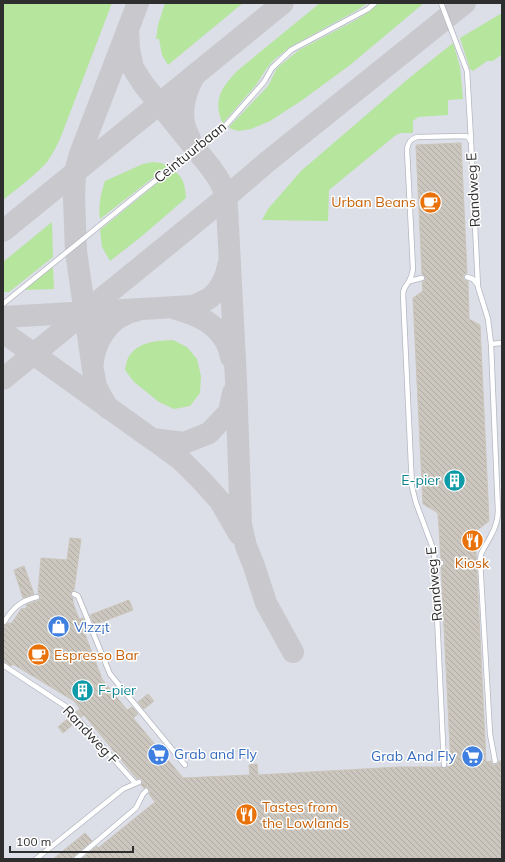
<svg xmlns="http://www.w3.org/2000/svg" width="505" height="862" viewBox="0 0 505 862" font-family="Mulish,sans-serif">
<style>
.airport{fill:#dcdee8}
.grass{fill:#b6e59e}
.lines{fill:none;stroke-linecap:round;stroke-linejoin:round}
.taxiway{stroke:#c9c8cc;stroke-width:22}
.building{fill:url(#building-back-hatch);stroke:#cbc5ba}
.lane-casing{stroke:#b4b7c1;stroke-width:6}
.lane{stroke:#fff;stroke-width:4.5}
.labels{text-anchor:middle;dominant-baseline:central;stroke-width:3;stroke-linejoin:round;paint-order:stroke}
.street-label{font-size:14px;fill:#2e2e2e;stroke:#fff}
.food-label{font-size:14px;fill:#c56008;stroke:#fff;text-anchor:start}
.culture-label{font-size:14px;fill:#0d838f;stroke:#fff;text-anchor:end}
.shop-label{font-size:14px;fill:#366cbe;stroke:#fff;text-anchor:start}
</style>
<defs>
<pattern id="building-back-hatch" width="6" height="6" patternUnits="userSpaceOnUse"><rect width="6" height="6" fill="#cbc7bf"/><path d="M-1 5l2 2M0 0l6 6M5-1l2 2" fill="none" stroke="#afaba4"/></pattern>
</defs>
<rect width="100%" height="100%" fill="#efe9e1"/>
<!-- airport -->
<rect class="airport" x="3" y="3" width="499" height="856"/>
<!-- grass -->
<g class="grass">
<path d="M3,3H112L60,139C56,147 52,155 47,162C34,176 18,188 3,200Z"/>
<polygon points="165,3 243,3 168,65 162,55 159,39 156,39 158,25"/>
<path d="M320,3H368L354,12L290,47L275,59L267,68L256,85L223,123C218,115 217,104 220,95C223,86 231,78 237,71Z"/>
<polygon points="378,3 424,3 350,65 301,101 270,121 251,129 239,131 231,129 229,127 268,86 277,68 299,50 354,21 364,15"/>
<polygon points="502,13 502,54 493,61 487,61 473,71 470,69 460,38"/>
<polygon points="453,43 460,67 463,99 448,100 448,115 418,117 413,121 413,133 401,133 396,135 329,190 328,221 262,220 268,209 301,171 408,79"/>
<path d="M153,162L161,163L168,166L100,219C98,206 101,193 105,181L143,164Z"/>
<path d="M173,170C184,177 185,186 186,198L142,236L110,261L102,247L100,230Z"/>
<polygon points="52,222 53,257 9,292 3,292 3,262"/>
<polygon points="53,266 54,289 24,290"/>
<path d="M173,340L187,347L197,359L201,376L200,393L190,406L174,409L159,402L134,382L125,370C126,365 127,358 130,355C140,341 157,341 173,340Z"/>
</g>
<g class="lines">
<!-- taxiway -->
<g class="taxiway">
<path d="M128,29L129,49L133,68L144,85L211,168C214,173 218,177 220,182C228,195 227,211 228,226L236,380L241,525L246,546L254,566L266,603L293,652"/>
<path d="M190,139C188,134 185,129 184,123C181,107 186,91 194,76"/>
<polyline points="3,231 283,3"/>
<path d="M176,309C197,315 217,323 227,344C229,348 230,353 231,357"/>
<path d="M3,317L193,306C198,304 203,302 208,299C219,292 226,278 228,266"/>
<polyline points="3,332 152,439 184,443 209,433 229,412 233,393"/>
<path d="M93,361C95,342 108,321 126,314C128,312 132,312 135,311"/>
<polyline points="3,379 225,198 267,162 465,3"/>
<polyline points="108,408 102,398 96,386 93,370 76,251 74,198 75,172 80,154 138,3"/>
<polyline points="154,440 180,459 202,481 220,501 239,534"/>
</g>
</g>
<!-- building -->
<g class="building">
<polygon points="461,143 467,273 464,274 463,277 464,280 468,281 469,319 480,325 489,521 475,532 486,762 491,761 492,764 495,765 498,764 499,761 502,761 502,859 82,859 97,846 98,848 155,802 149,794 150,792 149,789 147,787 144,788 141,785 143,782 142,779 139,778 137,779 84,715 81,717 76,712 80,709 74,701 13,664 11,666 3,661 3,626 6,625 8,623 12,623 21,609 27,608 26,605 36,601 37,604 37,601 39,600 41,598 40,595 38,593 41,558 67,560 70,538 81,539 74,590 72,591 70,595 73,598 73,603 79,619 83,618 87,628 83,629 102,679 127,710 132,707 138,714 133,718 183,778 250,775 249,765 257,764 258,775 399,767 441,767 445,769 447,767 451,766 441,567 444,565 445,563 443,560 441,559 438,513 423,504 413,298 423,291 422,282 424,281 426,279 425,276 422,274 416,145"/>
<polygon points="24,566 34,594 23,598 14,570"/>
<polygon points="129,600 133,610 94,625 90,615"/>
<polygon points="148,694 154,701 144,709 138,702"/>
<polygon points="71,716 76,722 63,733 58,727"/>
<polygon points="85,833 92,841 74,856 72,859 53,859"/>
</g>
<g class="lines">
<defs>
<g id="lane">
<polyline points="441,3 467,71 471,140"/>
<polyline points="467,277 473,279 477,284"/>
<polyline points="410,281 422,278"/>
<polyline points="3,304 141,192 226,125 264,82 272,68 291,50 368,9 375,3"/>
<polyline points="491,344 502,343"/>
<polyline points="435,563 441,563"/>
<polyline points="74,594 78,596 110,674 185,765"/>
<path d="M4,622C13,608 20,601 37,597"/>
<polyline points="3,665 68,708 135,783"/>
<path d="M444,765L434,551L416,503L412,487L403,294C404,284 407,287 410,279C412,276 412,273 413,269L407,149C408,142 411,139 417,137L465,136L468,137L471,142L478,287L488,319L491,344L498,511C498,526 490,537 483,550L481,554L480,560L490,734L495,761"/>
<polyline points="36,859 123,789 139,782"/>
<polyline points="76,859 136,808 143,794 146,791"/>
</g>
</defs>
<!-- lane casing -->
<use href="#lane" class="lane-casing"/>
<!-- lane -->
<use href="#lane" class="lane"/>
</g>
<!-- icons -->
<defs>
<symbol id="cafe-disc" viewBox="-11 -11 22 22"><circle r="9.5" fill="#e8710a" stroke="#fff"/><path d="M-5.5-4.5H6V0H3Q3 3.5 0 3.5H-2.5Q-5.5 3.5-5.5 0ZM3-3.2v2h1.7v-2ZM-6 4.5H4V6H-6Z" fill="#fff"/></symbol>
<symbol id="building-disc" viewBox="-11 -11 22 22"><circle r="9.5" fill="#0f9aa8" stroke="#fff"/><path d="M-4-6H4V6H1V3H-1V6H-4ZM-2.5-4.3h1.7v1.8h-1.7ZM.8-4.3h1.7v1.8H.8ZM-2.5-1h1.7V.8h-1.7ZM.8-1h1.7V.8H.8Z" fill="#fff"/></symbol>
<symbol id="restaurant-disc" viewBox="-11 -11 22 22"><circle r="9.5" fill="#e8710a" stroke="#fff"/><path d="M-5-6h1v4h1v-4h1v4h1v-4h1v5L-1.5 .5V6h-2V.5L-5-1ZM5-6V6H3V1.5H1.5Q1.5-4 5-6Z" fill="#fff"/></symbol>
<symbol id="shop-disc" viewBox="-11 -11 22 22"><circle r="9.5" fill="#3f7fe0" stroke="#fff"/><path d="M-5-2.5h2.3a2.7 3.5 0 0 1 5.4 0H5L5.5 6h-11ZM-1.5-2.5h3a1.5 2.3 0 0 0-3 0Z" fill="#fff"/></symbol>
<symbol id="supermarket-disc" viewBox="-11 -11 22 22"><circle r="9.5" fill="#3f7fe0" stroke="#fff"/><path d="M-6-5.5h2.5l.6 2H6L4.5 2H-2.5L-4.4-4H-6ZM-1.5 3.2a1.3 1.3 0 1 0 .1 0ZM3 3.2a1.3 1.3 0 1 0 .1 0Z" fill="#fff"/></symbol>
</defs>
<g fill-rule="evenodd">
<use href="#cafe-disc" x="418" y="190" width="25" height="25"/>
<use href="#building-disc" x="442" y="468" width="25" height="25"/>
<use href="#restaurant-disc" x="460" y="528" width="25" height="25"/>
<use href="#shop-disc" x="46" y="614" width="25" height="25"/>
<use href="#cafe-disc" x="26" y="642" width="25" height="25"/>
<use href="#building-disc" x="70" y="678" width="25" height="25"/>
<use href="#supermarket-disc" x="146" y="742" width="25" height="25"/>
<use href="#supermarket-disc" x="460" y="744" width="25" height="25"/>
<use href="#restaurant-disc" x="234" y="802" width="25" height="25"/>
</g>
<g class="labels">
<!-- street labels -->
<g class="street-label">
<text transform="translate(190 152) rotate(-39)">Ceintuurbaan</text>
<text transform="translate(473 190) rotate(-93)">Randweg E</text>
<text transform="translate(434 584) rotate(-95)">Randweg E</text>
<text transform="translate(91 735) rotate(47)">Randweg F</text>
</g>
<!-- food labels -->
<g class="food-label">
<text x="416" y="202" text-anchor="end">Urban Beans</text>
<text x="472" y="563" text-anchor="middle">Kiosk</text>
<text x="54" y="655">Espresso Bar</text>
<text x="262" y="807">Tastes from<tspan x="262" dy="16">the Lowlands</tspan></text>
</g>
<!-- culture labels -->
<g class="culture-label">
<text x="440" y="480">E-pier</text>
<text x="98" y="690" text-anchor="start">F-pier</text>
</g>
<!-- shop labels -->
<g class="shop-label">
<text x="74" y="627">V!zz¡t</text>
<text x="174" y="754">Grab and Fly</text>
<text x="456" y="756" text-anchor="end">Grab And Fly</text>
</g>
</g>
<!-- border -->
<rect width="505" height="862" fill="none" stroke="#2e2e2e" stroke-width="8"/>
<!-- scale -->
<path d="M10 846v6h123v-6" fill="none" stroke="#2e2e2e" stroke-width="2"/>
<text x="16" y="846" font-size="12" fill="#2e2e2e" stroke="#ffffff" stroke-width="3" paint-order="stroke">100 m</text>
</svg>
